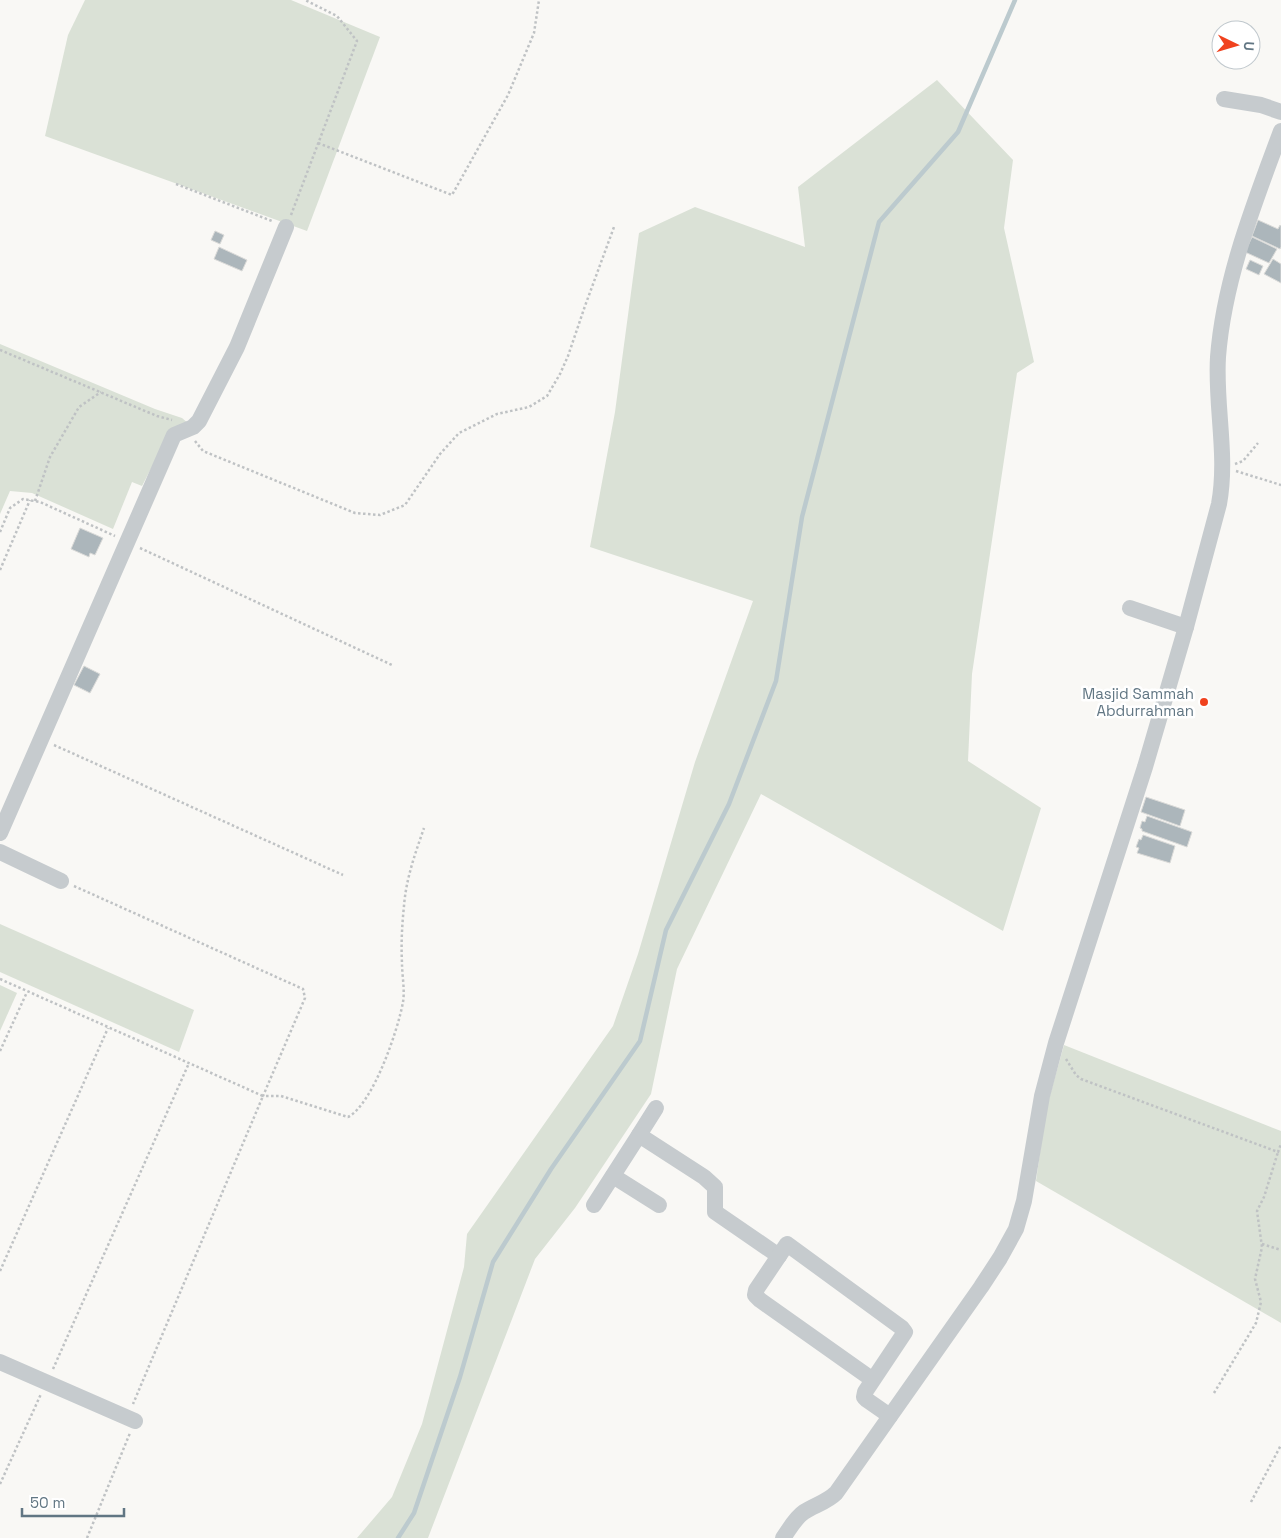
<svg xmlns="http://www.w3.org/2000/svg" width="1281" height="1538" viewBox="0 0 1281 1538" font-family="'Space Grotesk',sans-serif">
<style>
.green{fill:#dae1d6}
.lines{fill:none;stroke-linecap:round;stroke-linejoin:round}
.stream{stroke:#bccace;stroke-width:4.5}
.building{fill:#acb6bb;stroke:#dadad8}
.path{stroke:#bfc2c4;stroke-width:2.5;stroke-dasharray:2.5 2.5;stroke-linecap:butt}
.street{stroke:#c6cbce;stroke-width:16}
.poi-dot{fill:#f0421e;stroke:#fff;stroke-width:2}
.labels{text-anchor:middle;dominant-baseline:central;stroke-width:5;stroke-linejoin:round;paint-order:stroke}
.poi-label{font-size:15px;fill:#617683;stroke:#fff;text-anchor:end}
</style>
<rect width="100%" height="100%" fill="#f9f8f5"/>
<!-- green -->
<g class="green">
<polygon points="85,0 291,0 380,37 307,231 45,136 68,35"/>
<polygon points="937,80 1013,160 1004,228 1034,362 1017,373 972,674 968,761 1041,808 1003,931 761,794 677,969 651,1094 575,1208 535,1259 428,1538 357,1538 392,1497 422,1424 464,1267 467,1234 613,1026 638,954 695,762 753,601 590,547 615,412 639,233 695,207 805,247 798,187"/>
<polygon points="0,344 155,409 182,418 197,431 165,441 142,486 132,482 113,529 32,493 10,491 0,514"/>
<polygon points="0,924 194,1010 179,1052 0,972"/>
<polygon points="0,985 17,993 0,1031"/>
<polygon points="1064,1045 1281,1131 1281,1323 1036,1181 1046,1109"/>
</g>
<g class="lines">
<!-- stream -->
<polyline class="stream" points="398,1538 414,1513 460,1377 493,1262 551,1169 640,1041 666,930 729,804 776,681 802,517 879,222 958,132 1015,0"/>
</g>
<!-- building -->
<g class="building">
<polygon points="1258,220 1278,229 1280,225 1281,226 1281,247 1280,249 1252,236"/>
<polygon points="215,231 224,235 220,244 211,240"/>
<polygon points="1252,237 1277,249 1269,263 1245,252"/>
<polygon points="219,247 247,260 242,271 214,259"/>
<polygon points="1273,259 1281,264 1281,283 1264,274"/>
<polygon points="1250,260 1263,266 1259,275 1246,269"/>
<polygon points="80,528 103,538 95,555 90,553 89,557 71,549"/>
<polygon points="84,666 100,674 90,693 74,685"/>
<polygon points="1146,797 1185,810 1180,826 1141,812"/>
<polygon points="1147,816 1192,832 1187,847 1142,831 1142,829 1140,828 1142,821 1145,822"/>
<polygon points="1143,835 1175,846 1170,863 1137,853 1139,848 1136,847 1139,839 1141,840"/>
</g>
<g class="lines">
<!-- path -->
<g class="path">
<polyline points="318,143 452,195 508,95 534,33 539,0"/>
<polyline points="176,184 272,221"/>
<polyline points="291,215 357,41 337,16 305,0"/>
<polyline points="0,350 157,416 172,420"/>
<polyline points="195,441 203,451 355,513 380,515 405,505 440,454 459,433 497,414 529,407 547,396 560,374 568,356 585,306 614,227"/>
<polyline points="1235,464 1243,461 1258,443"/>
<polyline points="1236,471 1281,485"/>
<polyline points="35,501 50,457 79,407 101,392"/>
<polyline points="0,532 10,508 23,499 40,502 115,536"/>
<polyline points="140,548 392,665"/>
<polyline points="0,570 30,500"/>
<polyline points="54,745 343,875"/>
<path d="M74,886L303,989L305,998L263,1096H281L348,1117C373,1104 398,1030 403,1002C405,990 402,975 402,963C401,944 402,925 404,906C406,879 415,854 424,828"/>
<polyline points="0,979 263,1096 133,1404"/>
<polyline points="0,1051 27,992"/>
<polyline points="1066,1059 1076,1075 1081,1079 1278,1152 1281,1144"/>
<polyline points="1262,1244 1281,1250"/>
<polyline points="0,1271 108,1028"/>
<polyline points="53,1369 189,1063"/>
<polyline points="1214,1393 1256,1323 1261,1302 1255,1279 1262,1247 1257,1211 1264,1197 1278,1152"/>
<polyline points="0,1484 41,1394"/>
<polyline points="1251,1502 1281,1445"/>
<polyline points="87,1538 130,1433"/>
</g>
<!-- street -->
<g class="street">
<polyline points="1224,99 1261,105 1281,112"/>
<polyline points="1130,608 1186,627"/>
<polyline points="0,833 174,435 193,427 199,421 237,347 286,227"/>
<polyline points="0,852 61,881"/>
<polyline points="639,1135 656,1108"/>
<polyline points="613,1176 659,1205"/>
<polyline points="594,1205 639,1135 704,1177 715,1187 715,1212 779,1256"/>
<polyline points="0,1362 135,1421"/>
<polyline points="873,1380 760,1300 755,1295 756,1290 787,1244 902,1328 905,1332 865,1392 864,1397 867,1400 890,1416"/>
<path d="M783,1538C789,1530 795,1518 804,1512C815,1505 827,1502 836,1493L981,1287L1000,1258L1016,1229L1024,1201L1042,1096L1056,1043L1145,767L1186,627L1219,504C1228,455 1215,406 1218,357C1224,279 1254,204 1281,131"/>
</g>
</g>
<!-- markers -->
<circle class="poi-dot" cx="1204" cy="702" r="5"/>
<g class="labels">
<!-- poi labels -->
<g class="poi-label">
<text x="1194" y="693">Masjid Sammah<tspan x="1194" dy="17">Abdurrahman</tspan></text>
</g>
</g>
<!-- north arrow -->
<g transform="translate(1236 45) rotate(95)"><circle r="24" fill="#ffffff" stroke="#c0c8cd"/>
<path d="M0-4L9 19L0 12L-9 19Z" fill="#f0421e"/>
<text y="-8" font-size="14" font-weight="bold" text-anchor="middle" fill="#617683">U</text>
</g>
<!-- scale -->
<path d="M22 1508v8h102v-8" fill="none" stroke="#617683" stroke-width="2.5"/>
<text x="30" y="1508" font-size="15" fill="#617683" stroke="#ffffff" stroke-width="4" paint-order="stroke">50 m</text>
</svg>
